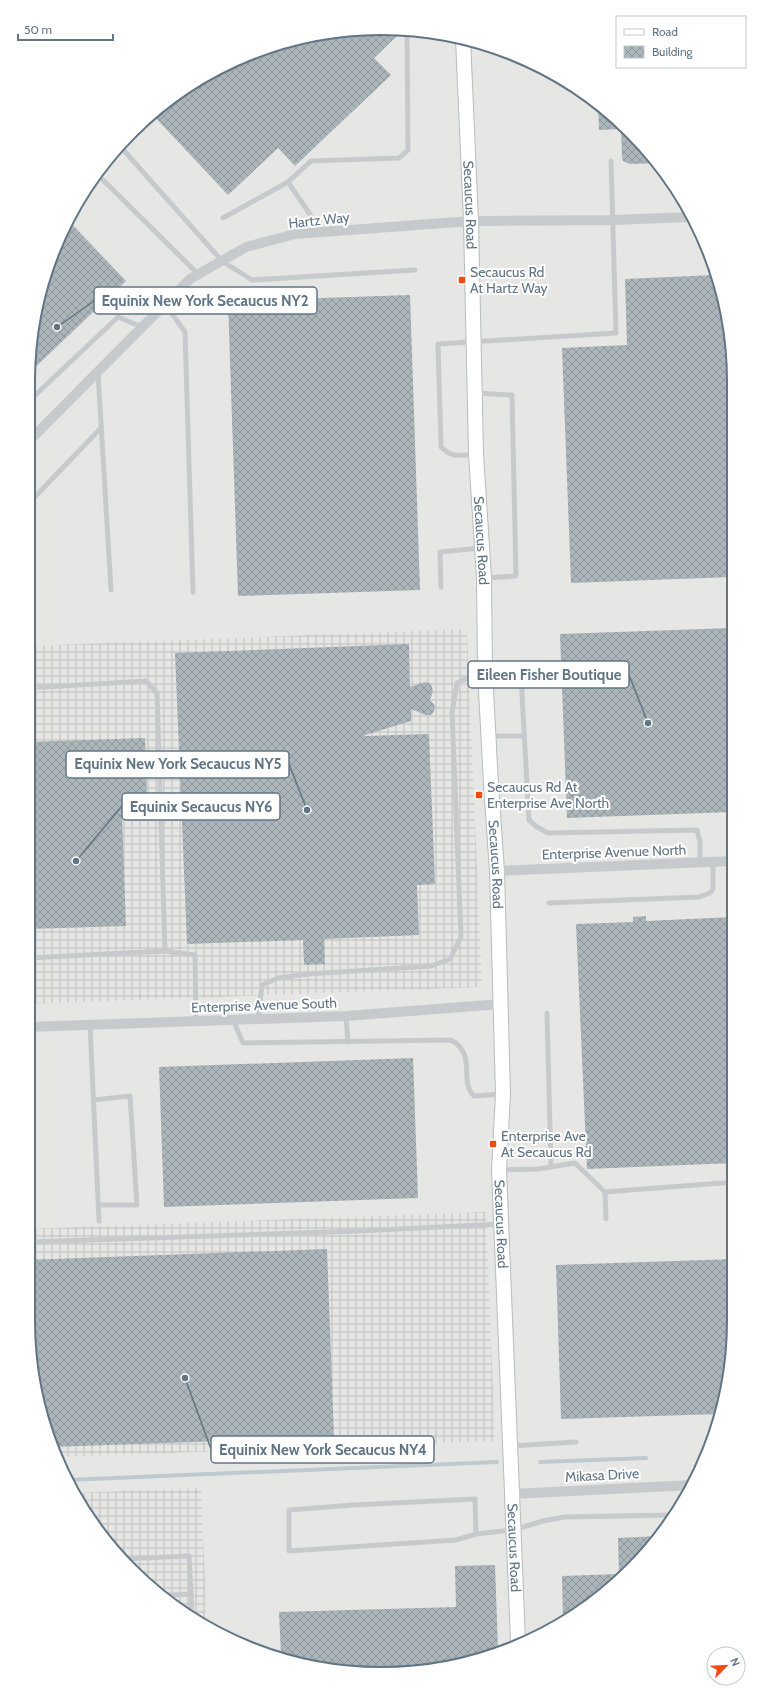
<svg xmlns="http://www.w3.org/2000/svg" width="762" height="1702" viewBox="0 0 762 1702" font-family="Cabin,sans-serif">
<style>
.built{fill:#e6e7e4}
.industrial{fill:url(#industrial-grid)}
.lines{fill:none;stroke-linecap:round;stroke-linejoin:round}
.stream{stroke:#becacf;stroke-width:4}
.building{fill:url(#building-cross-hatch)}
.secondary-casing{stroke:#b6bcc0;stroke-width:16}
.lane{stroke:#c7cacd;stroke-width:5}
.street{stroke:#c7cacd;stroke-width:10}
.secondary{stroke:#fff;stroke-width:14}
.poi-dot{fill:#f34a13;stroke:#fff;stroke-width:1.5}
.labels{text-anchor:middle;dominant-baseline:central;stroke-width:4;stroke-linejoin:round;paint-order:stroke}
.street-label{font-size:14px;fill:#617585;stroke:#fff}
.poi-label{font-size:14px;fill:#617585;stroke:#fff;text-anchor:start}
.rim{fill:none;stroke:#617585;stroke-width:2}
.leader{fill:none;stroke:#617585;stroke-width:1.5}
.callout-dot{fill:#617585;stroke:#fff;stroke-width:1.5}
.callout{fill:#fff;stroke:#617585;stroke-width:1.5}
.callout-label{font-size:15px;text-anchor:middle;font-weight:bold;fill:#617585}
</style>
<defs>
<pattern id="industrial-grid" width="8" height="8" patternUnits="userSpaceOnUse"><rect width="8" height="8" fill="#e6e7e4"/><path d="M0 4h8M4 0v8" fill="none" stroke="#bec0be"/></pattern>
<pattern id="building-cross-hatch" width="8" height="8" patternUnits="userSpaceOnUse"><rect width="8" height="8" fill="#acb5ba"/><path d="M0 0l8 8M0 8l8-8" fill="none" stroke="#8f989d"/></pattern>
</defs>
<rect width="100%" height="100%" fill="#f5f6f1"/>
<!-- built -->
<polygon class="built" points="358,29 427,31 495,47 596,101 661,166 707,246 731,335 734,1321 715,1435 687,1497 647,1554 557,1627 450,1667 381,1674 312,1667 205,1627 115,1554 75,1497 47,1435 28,1321 28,381 47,267 75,204 116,148 166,101 225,64 290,40"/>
<!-- industrial -->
<g class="industrial">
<polygon points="467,629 482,987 28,1004 28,646"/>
<polygon points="486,1212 495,1441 57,1457 47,1435 28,1321 28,1229"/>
<polygon points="201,1488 207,1628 115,1554 73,1493"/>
</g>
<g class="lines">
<!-- stream -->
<g class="stream">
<polyline points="540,1462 646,1458"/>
<polyline points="67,1480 497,1462"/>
</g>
</g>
<!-- building -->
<g class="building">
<polygon points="358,29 393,30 398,35 374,58 391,75 295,166 278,148 228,195 152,114 166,101 225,64 290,40"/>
<polygon points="598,103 658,163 630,164 623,161 622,156 621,129 599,130"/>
<polygon points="68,220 126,281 29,373 47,267"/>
<polygon points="715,275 731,335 732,577 571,583 562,348 627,345 625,279"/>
<polygon points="410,295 420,590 238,596 228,301"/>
<polygon points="732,628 732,812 567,818 560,634"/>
<polygon points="409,644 410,687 425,682 431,684 433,691 430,700 435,706 434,711 431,715 426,715 411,709 411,721 365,735 365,736 429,734 435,884 417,885 419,935 324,939 325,964 304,965 303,940 187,944 175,653"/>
<polygon points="145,738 147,796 138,797 138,808 134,814 122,814 126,926 28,929 28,742"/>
<polygon points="646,916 646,921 733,917 734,1163 587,1169 576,924 633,922 633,917"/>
<polygon points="413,1058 418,1198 164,1207 159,1067"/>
<polygon points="327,1249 334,1437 52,1447 47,1435 28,1321 28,1260"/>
<polygon points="734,1259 734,1321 719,1414 561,1419 556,1265"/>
<polygon points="659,1536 647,1554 563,1622 562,1576 619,1574 618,1538"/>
<polygon points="495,1565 498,1649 450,1667 381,1674 312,1667 281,1655 279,1612 456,1607 455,1566"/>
</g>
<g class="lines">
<defs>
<g id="secondary">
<path id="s1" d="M463,39L471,221L476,454L484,578L485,671L491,785L497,871L503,1094L499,1170L518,1642"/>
</g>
</defs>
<!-- secondary casing -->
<use href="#secondary" class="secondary-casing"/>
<!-- lane -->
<g class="lane">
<polyline points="119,145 222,261 252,280 415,270"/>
<polyline points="97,174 198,274"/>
<polyline points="223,218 288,182"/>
<polyline points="322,232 288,182 311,161 399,158 408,150 407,30"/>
<polyline points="165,304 185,332 193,592"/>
<polyline points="98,373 111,590"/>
<polyline points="476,393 512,395 516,576 484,578"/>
<polyline points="28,402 118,317 142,327"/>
<path d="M476,454C460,455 453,459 441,447L438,344L616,333L611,161"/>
<polyline points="28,504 101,428"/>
<polyline points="441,587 440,552 481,548"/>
<polyline points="486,671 513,668 521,676 529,820 537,827 548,833 697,830 700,842 700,862"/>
<polyline points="490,736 524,736"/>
<polyline points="549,903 699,897 710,893 713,889 713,861"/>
<polyline points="165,951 195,955 196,1022"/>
<polyline points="28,958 165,951 157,693 146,681 28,688"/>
<polyline points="547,1013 551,1167"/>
<polyline points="346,1016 348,1042"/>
<polyline points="258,1019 262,985 278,978 308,974 431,966 450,959 461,937 452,712 457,683 469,677 485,676"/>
<path d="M233,1020L243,1043L451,1040C478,1055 458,1081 474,1096L502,1094"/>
<polyline points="90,1025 99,1221"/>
<polyline points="94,1100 130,1096 137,1205 99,1205"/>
<polyline points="500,1170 538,1169 575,1163 605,1192 606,1219"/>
<polyline points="605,1192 734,1182"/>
<polyline points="28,1242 358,1231 501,1224"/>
<polyline points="511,1446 576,1442"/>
<polyline points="476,1534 456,1540 289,1551 289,1510 353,1505 475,1499 476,1534 513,1530 543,1521 564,1517 674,1515"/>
<polyline points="122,1559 189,1556 191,1594"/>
<polyline points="166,1595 191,1594 192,1617"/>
</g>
<!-- street -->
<g class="street">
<polyline points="28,442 190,279 246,247 295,234 471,221 614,220 690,217"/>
<polyline points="497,871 733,861"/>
<polyline points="28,1027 346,1016 501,1004"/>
<polyline points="512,1494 692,1485"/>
</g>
<!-- secondary -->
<use href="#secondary" class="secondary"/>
</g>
<!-- markers -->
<g class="poi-dot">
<rect x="458" y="276" width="8" height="8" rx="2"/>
<rect x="475" y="791" width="8" height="8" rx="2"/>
<rect x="489" y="1140" width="8" height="8" rx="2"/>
</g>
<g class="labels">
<!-- street labels -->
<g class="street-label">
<text stroke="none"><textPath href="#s1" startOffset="166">Secaucus Road</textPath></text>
<text transform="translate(319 220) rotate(-6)">Hartz Way</text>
<text stroke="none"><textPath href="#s1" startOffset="502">Secaucus Road</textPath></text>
<text transform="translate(614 852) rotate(-2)">Enterprise Avenue North</text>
<text stroke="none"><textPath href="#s1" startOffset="826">Secaucus Road</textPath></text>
<text transform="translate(264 1005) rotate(-2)">Enterprise Avenue South</text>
<text stroke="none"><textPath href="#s1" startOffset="1186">Secaucus Road</textPath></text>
<text transform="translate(602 1475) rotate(-3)">Mikasa Drive</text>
<text stroke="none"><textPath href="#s1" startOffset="1510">Secaucus Road</textPath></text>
</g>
<!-- poi labels -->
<g class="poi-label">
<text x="470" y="272">Secaucus Rd<tspan x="470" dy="16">At Hartz Way</tspan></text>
<text x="487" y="787">Secaucus Rd At<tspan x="487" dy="16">Enterprise Ave North</tspan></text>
<text x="501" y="1136">Enterprise Ave<tspan x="501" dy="16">At Secaucus Rd</tspan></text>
</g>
</g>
<!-- crop -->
<path d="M0 0H762V1702H0ZM381 35H381A346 346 0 0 1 727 381V1321A346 346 0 0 1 381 1667H381A346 346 0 0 1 35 1321V381A346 346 0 0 1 381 35Z" fill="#fff" fill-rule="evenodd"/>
<path class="rim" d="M381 35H381A346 346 0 0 1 727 381V1321A346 346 0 0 1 381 1667H381A346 346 0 0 1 35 1321V381A346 346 0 0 1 381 35Z"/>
<!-- callouts -->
<path class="leader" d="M57 327L94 301M648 723L629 675M307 810L289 764M76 861L122 806M185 1378L211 1449"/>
<g class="callout-dot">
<circle cx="57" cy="327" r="4"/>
<circle cx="648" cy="723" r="4"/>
<circle cx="307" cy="810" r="4"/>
<circle cx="76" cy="861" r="4"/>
<circle cx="185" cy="1378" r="4"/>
</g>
<g class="callout">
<rect x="94" y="287" width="223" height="27" rx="4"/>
<rect x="468" y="661" width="161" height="27" rx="4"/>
<rect x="66" y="751" width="223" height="27" rx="4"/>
<rect x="122" y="793" width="158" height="27" rx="4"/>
<rect x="211" y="1436" width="223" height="27" rx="4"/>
</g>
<g class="callout-label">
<text x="205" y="306">Equinix New York Secaucus NY2</text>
<text x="549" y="680">Eileen Fisher Boutique</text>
<text x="178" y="769">Equinix New York Secaucus NY5</text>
<text x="201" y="812">Equinix Secaucus NY6</text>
<text x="323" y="1455">Equinix New York Secaucus NY4</text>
</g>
<!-- legend -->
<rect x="616" y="16" width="130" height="52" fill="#ffffff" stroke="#c0c8ce"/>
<rect x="624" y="29" width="20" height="6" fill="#ffffff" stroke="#c0c8ce"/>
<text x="652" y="36" font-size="12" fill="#617585">Road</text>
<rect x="624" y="46" width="20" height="12" fill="url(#building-cross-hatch)" stroke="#c0c8ce"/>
<text x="652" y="56" font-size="12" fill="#617585">Building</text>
<!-- north arrow -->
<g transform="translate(726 1666) rotate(66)"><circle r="19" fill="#ffffff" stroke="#c0c8ce"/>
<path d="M0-3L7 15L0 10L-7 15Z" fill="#f34a13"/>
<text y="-6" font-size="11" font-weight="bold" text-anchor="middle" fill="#617585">N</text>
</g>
<!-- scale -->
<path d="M18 34v6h95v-6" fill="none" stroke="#617585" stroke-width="2"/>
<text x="24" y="34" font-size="12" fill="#617585" stroke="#ffffff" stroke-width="3" paint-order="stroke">50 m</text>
</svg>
